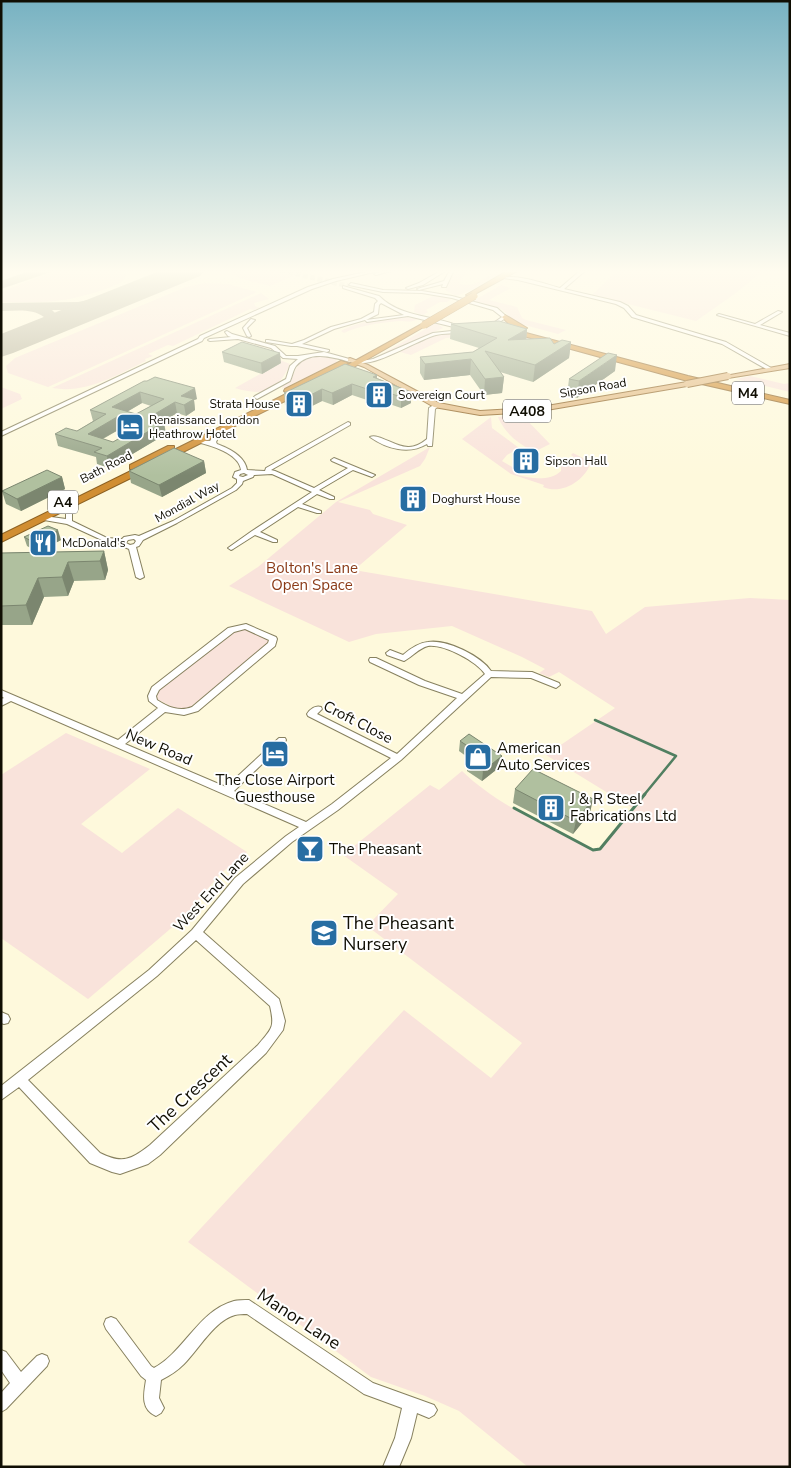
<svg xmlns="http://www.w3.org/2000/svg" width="791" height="1468" viewBox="0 0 791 1468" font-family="'Nunito Sans',sans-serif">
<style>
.green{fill:#f9e3db}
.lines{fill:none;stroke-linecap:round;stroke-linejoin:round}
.stream-far1{stroke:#517f61;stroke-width:2.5}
.stream{stroke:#517f61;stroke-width:3}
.taxiway{fill:#aeaa92;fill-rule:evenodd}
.runway{fill:#aeaa92;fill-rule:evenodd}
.minor-tunnel{stroke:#dad6bb;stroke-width:5;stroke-dasharray:5 2.5;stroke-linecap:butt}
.minor-casing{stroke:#87815f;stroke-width:2}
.major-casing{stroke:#8d6122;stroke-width:2}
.highway-casing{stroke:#8d6122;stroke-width:2}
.minor{fill:#fff;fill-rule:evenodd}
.major{fill:#e3bb84;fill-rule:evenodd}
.highway{fill:#d18e32;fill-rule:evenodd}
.major-bridge-casing{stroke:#8d6122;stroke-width:8;stroke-linecap:butt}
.highway-bridge-casing{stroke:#8d6122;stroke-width:8;stroke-linecap:butt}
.major-bridge{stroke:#e3bb84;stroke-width:6}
.highway-bridge{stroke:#d18e32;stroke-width:7}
.wall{fill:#97a589;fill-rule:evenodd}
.shaded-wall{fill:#7b866f}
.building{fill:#b0c09f;stroke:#7b866f;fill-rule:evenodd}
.labels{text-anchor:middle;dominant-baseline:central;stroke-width:4;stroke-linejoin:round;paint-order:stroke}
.far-street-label{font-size:12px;fill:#100e03;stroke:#fff}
.far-poi-label{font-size:12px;fill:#100e03;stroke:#fff;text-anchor:start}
.shield{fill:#fff;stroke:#58564f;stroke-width:1}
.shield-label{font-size:14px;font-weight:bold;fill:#100e03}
.park-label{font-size:15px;fill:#8b3b18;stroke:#fff}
.street-label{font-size:15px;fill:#100e03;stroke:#fff}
.poi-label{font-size:15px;fill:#100e03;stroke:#fff;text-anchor:start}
.near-poi-label{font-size:18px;fill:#100e03;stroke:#fff;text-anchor:start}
.near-street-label{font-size:18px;fill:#100e03;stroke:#fff}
</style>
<rect width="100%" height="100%" fill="#fef9dc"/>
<!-- green -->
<g class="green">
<path d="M57,270H118L126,275C124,283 115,285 108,288C67,303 44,303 1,302V292Z"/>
<polygon points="232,270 307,270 270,286 239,278 232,274"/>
<path d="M456,270H468L459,282L461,283L459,284C482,289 486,270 506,270L472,290L456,296L445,290Z"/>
<polygon points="618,270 764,270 736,293 696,321 592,295"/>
<polygon points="205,283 228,284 257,292 48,387 8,373 6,366 15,358 186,287"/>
<polygon points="501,285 511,288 489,300 517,307 522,318 526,320 566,330 558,334 517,323 510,319 507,314 501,309 473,301"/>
<path d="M261,293L269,299L254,303L255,306L260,308L254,310L250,309L173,346L168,345L148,354L153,356L145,359L146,361C116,375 87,394 52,388Z"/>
<polygon points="435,295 451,299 447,302 440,302 426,310 428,312 423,315 414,312 415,305"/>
<path d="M406,317L418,319C411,323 407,321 399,321C380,323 361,325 344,333L341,331C356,322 388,317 406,317Z"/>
<polygon points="436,323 443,328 375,358"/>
<path d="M497,331L545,342H527L495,334L446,338L411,355L400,352C409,342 442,333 457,332C462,332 466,335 472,334L471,332Z"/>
<path d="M259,346L270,350L275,358L290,364C278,391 264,397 235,388L280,363L246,353Z"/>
<path d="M322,356L336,359L337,362L282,389L283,386L291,381C297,363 301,358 322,356Z"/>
<polygon points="750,376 784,384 790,383 790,392 736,379"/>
<polygon points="1,387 20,394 22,399 1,409"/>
<path d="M521,414L550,444L534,452C518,443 505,434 498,417Z"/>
<path d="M491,417L492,428L519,448L507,455L502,461L519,471L518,475C531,479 551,481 561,471V465L574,457L571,455L573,453L591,462C585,481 562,495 543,487L544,485L511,474L462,439Z"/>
<path d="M430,447L425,459L420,466L338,502L370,510L373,514L407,525L354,570L592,611L606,634L645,607L750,598L790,600V1467H528L459,1411L425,1396L371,1377L188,1242L404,1010L491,1078L522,1043L367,926L398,894L343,855L430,785L439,790L462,771C498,806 549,827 593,850L600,849L634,809L546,755L615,708L559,672L549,677L539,673L545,669L522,657L452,626L376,634L349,642L229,586L258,567L336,502Z"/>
<polygon points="245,628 269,639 267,646 188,709 176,709 157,699 158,690 232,632"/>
<polygon points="66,733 150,769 81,824 122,853 178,808 247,852 220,874 183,918 88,999 1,938 1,775"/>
</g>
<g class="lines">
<!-- stream-far1 -->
<polyline class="stream-far1" points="595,720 676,756 644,795"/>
<!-- stream -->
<polyline class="stream" points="514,808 593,850 600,849 645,794"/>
<!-- taxiway -->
<g class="taxiway">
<polygon points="32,270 50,270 48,273 1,289 1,281"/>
<polygon points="161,270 173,270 169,280 160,287 152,287 150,284 159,275"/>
<path d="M123,293L129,297L127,300L78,310H52L58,316C56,326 48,333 38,335L31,331L43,321L44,317C32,308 16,311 1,311V303L78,302Z"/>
<polygon points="19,335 24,336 26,339 24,342 1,348 1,340"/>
</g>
<!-- runway -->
<polygon class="runway" points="162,270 204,270 200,276 13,353 1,357 1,334"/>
<!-- minor-tunnel -->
<polyline class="minor-tunnel" points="281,270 348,286"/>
<defs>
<g id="minor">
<polygon points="375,270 383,270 336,281 312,289 204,338 202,341 1,436 1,432 198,339 200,336 308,287 333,279"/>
<polygon points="387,270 395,270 376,275 374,274"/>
<polygon points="442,270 447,270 423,285 408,289 406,288 419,283"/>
<polygon points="450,270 454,270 446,287 442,287 443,284 419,290 417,289 444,281"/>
<path d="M581,270H586L564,289L620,302L628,306L636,315L726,342L773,369L768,370L722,344L632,317L624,308L616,304L518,280L503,278C517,274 545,284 560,288Z"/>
<polygon points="351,283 383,290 422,291 452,296 497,308 507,317 491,328 489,328 489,326 502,317 493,310 452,298 422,293 383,292 349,285"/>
<path d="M343,286L379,296C402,319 438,315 464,328L462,329L408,316L367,322L365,320L334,329L302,344L329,350V351L327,352L297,346H291L266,342V340H268L292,344L304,340L331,327L361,319L374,312L375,304L378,301L375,298L343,288ZM381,303L404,315L366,320L378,314L379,305Z"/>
<polygon points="778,311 782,312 760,325 790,333 790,336 717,315 719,314 755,324"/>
<polygon points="251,319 255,320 247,328 251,336 249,337 247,336 243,328"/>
<path d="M461,330H463V332C454,334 444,333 436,335C417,340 373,369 356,362L373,359L433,333Z"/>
<path d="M227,331L232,334L275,346L286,356H298L324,352L353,360L350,362C332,357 310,350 296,366C293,370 292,377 290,381L257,399L254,397L255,396L286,379L290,366L298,359L283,358L271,348L238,339L210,341L208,340L210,339L231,337L228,336L225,332Z"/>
<path d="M435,404L440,405L435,409L432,446H428L427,444C409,455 387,449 370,437C379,433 396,448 409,447C416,447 422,443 427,439L429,408Z"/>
<path d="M348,422L350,423V425L271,470L275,471L314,488L348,468L332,461L331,460L334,458L375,475L372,477L353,470L319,490L334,497V499H330L317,494L302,504L321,511V513H317L298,507L260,532L277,540V542H273L255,535L233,549L231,550L228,548L252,531L312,492L272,474L254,475L253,477L243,481L242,484L236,490L177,523L143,540L139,546L136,547L144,577L140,579L136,577L129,549L120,545L119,543L104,541L67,524L44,520L41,518L44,516L66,519V513L74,501L76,500L79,502L72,513V521L107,538L122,539L124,537L135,535L139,536L173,521L232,488L237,483V479L233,477L235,472L241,470C239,453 210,445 196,442V440L210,441C215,434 225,426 234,426V428L218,438L216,442L217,444C228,448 245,456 247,470L265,471L266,468ZM244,473L248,475L243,477L239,476L240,474ZM134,539L136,541L134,544L130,545L126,543L128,540Z"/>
<path d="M246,624L276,637L277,639L275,646L198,711L184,715L165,712L125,744L226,787L279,738H285L286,740L285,742L234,791L306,822L332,804L391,758L308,716L307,714C310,709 316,705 321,707L322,709L317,714L397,754L457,698L419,685L370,662L369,660L370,658H376L425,681L462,694L485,674C476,661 444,644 428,646C419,648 412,657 404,661L387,655L386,653L390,650L403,655C410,649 418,643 428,642C447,639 481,656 491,671L532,672L559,683L560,685L556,688L531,678L491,677L401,760L338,810L292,842L243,884L203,932L279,999L285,1021L283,1030L266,1053L160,1155L148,1164L120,1174L112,1172L90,1163L19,1087L1,1100V1086L149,970L192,930L235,878L286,836L299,827L11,701L1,706V699L4,698L1,696V690L118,740L158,708L149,701L148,696L152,687L228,628ZM245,629L269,640L268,643L192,707C179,712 168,707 157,700L156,696L159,690L234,632ZM196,940L270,1006C275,1028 272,1028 258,1045L150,1145C131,1160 122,1164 100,1153L28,1080L157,976Z"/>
<polygon points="1,1012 8,1015 10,1019 8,1023 4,1024 1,1023"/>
<path d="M249,1300L373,1383L434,1405L437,1410L434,1415L429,1418L417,1413L411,1438L399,1467H383L395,1438L402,1408L364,1394L247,1314C243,1314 239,1314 235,1315C215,1320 198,1350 184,1364C177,1371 169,1376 161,1380L159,1398L164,1408L161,1413L156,1416C140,1409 144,1393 146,1380L141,1376L106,1329L104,1324L106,1319L111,1317L116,1319L151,1366L154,1368C185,1351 198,1311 234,1301C238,1300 244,1300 249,1300Z"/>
<polygon points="1,1350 6,1352 21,1372 37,1356 42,1354 47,1356 49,1361 47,1366 6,1409 1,1412 1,1393 10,1383 1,1370"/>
</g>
<g id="major">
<polygon points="350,358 368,365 439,403 480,411 535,408 687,382 690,384 687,386 535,412 480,415 434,407 364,367 348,361 348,359"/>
<polygon points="790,364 790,368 728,378 725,376"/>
</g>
<g id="highway">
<polygon points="519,270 471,296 466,295 507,271"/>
<polygon points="505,315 527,328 524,330 509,324 502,317"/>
<polygon points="422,324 427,325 340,375 333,373"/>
<polygon points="511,329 688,376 790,400 790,404 684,380 509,332 509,330"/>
<polygon points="341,361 348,363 298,389 302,391 301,393 167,460 161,460 161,456 142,466 147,466 147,470 1,542 1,535 135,469 130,469 130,465 168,446 174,446 174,450 288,393 284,391 285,389"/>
</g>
</defs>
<!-- minor casing -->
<use href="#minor" class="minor-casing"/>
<!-- major casing -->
<use href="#major" class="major-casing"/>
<!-- highway casing -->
<use href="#highway" class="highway-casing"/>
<!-- minor -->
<use href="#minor" class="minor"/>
<!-- major -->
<use href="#major" class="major"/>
<!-- highway -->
<use href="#highway" class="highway"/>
<defs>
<polyline id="major-bridge" points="687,384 728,376"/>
<polyline id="highway-bridge" points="424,325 474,296"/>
</defs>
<!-- major-bridge casing -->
<use href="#major-bridge" class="major-bridge-casing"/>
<!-- highway-bridge casing -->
<use href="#highway-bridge" class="highway-bridge-casing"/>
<!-- major-bridge -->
<use href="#major-bridge" class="major-bridge"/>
<!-- highway-bridge -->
<use href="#highway-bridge" class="highway-bridge"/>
</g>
<!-- wall -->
<g class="wall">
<polygon points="451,324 527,329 526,339 554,344 571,342 569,358 533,382 500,372 504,377 502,393 484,395 470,375 424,380 420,373 420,357 473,352 479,348 450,339"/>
<polygon points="222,352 281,363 262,374 224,362"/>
<polygon points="615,371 577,398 567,395 569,379"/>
<polygon points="377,375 377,378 411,392 411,403 401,408 375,399 367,400 352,395 333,405 322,401 306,409 301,407 297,409 285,405 284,393"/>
<path d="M147,381L197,399L194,400L195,410L186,416L177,413L162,422L166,434L109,468L97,464L96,457L58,446L55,434L77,431L93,421L90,410ZM142,403L151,406L136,414L127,412ZM120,429L130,432L113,442L103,439Z"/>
<polygon points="204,461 206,473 162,497 131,483 129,471"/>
<polygon points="62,477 65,489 21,511 6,504 2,491"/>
<polygon points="24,537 61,540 38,552 27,546"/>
<polygon points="104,551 108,570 105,580 74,581 68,596 44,597 32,625 1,625 1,553"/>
<polygon points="460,741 502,756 501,766 482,781 467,771 467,761 470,759 459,751"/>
<polygon points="515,789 590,813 573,834 513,803"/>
</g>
<!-- shaded-wall -->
<g class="shaded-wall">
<polygon points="527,329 526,344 508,340"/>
<polygon points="571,342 569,358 533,382 535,365"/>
<polygon points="280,353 281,363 262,374 261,363"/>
<polygon points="617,355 615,371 577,398 579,381"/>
<polygon points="471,359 470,375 424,380 425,364"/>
<polygon points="377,375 377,386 374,388 375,399 367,400 367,389 373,377"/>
<polygon points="504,377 502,393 484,395 485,379"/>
<polygon points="352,384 352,395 333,405 332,393"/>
<polygon points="195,388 197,399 194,400 195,410 186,416 184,405 181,396"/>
<polygon points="322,389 322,401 306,409 305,398"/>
<polygon points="140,392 142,403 114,419 112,407"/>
<polygon points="411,392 411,403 401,408 401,397"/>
<polygon points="300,396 301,407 297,409 297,398"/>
<polygon points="175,402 177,413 150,429 148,418"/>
<polygon points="117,417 120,429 91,445 88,434"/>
<polygon points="164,422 166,434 109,468 107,456"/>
<polygon points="204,461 206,473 162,497 159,485"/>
<polygon points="62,477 65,489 21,511 17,499"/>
<polygon points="58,530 61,540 38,552 35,543"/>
<polygon points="104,551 108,570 105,580 100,561"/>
<polygon points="68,562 74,581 68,596 62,577"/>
<polygon points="38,578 44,597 32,625 26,605"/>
<polygon points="502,756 501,766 482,781 483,771"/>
<polygon points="593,799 590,813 573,834 576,821"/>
</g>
<!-- building -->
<g class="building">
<polygon points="499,321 527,329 508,340 550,338 554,344 562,340 571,342 535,365 485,351 504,377 485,379 471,359 425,364 420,357 473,352 497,338 451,324"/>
<polygon points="242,342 280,353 261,363 222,352"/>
<polygon points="608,353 617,355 579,381 569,379"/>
<polygon points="345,364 377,375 373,377 411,392 401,397 374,388 367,389 352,384 332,393 322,389 305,398 300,396 297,398 284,393"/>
<path d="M155,377L195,388L181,396L194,399L184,405L175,402L148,418L164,422L107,456L94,452L102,448L55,434L66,428L77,431L106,414L90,410L144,381H147ZM140,392L164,399L136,414L112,407ZM117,417L142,425L113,442L88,434Z"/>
<polygon points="174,448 204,461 159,485 129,471"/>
<polygon points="47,470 62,477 17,499 2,491"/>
<polygon points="48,526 58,530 35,543 24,537"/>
<polygon points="104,551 100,561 68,562 62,577 38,578 26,605 1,606 1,553"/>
<polygon points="469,734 502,756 483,771 467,761 478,753 460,741"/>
<polygon points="533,769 593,799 576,821 515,789"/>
</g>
<!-- sky -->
<linearGradient id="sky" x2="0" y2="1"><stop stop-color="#77b2c2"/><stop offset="0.57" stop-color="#fffcef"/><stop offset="1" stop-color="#fffcef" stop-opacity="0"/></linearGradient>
<rect width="791" height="476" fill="url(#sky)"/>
<!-- icons -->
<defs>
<symbol id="building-square" viewBox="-11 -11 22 22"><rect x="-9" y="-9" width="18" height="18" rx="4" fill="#276da2" stroke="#fff"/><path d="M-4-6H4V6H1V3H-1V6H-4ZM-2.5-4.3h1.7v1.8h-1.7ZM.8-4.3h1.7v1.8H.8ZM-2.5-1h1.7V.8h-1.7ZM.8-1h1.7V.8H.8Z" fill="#fff"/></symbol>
<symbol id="hotel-square" viewBox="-11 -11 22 22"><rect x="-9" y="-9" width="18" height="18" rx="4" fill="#276da2" stroke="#fff"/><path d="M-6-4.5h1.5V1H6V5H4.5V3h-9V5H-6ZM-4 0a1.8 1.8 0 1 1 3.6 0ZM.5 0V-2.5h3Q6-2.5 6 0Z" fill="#fff"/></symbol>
<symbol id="restaurant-square" viewBox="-11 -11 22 22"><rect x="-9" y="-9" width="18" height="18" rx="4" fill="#276da2" stroke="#fff"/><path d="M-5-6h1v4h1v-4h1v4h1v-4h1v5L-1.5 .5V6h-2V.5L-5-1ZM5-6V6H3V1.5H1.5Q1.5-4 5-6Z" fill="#fff"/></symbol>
<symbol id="shop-square" viewBox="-11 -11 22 22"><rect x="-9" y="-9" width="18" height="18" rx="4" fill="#276da2" stroke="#fff"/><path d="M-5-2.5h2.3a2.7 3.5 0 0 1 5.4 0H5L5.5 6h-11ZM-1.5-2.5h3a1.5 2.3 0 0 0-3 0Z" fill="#fff"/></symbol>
<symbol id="bar-square" viewBox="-11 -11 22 22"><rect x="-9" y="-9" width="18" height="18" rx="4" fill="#276da2" stroke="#fff"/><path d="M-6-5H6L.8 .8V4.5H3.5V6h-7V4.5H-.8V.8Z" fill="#fff"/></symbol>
<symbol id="school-square" viewBox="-11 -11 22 22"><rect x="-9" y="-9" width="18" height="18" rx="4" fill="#276da2" stroke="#fff"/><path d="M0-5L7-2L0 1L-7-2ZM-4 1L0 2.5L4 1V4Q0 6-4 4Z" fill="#fff"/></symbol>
</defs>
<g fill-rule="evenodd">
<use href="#building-square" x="363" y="379" width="32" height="32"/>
<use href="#building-square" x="283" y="388" width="32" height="32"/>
<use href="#hotel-square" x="114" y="411" width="32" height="32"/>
<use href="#building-square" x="510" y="445" width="32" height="32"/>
<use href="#building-square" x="397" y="483" width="32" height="32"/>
<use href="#restaurant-square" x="27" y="527" width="32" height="32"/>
<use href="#hotel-square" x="259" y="738" width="32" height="32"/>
<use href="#shop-square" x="462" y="741" width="32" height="32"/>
<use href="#building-square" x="535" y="792" width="32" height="32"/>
<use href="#bar-square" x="294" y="833" width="32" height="32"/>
<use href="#school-square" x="308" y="917" width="32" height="32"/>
</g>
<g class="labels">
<!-- far-street labels -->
<g class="far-street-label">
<text transform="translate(593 388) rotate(-10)">Sipson Road</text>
<text transform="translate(106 467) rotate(-27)">Bath Road</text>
<text transform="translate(187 502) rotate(-29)">Mondial Way</text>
</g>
<!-- far-poi labels -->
<g class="far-poi-label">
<text x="398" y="395">Sovereign Court</text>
<text x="280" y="404" text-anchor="end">Strata House</text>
<text x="149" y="420">Renaissance London<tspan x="149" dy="14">Heathrow Hotel</tspan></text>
<text x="545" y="461">Sipson Hall</text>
<text x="432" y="499">Doghurst House</text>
<text x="62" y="543">McDonald's</text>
</g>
<!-- shield labels -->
<g class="shield">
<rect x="732" y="381.5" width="32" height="23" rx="4"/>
<rect x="503" y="399.5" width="48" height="23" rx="4"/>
<rect x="48" y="490.5" width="30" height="23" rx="4"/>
</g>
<g class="shield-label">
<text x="748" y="393">M4</text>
<text x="527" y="411">A408</text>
<text x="63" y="502">A4</text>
</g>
<!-- park labels -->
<g class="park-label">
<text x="312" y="568">Bolton's Lane<tspan x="312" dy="17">Open Space</tspan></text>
</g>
<!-- street labels -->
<g class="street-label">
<text transform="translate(358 722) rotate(27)">Croft Close</text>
<text transform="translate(159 747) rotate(23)">New Road</text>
<text transform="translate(211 892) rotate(-47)">West End Lane</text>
</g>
<!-- poi labels -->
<g class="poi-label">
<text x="497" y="748">American<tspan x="497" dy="17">Auto Services</tspan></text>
<text x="275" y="780" text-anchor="middle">The Close Airport<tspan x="275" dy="17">Guesthouse</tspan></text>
<text x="570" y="799">J &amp; R Steel<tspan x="570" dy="17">Fabrications Ltd</tspan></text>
<text x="329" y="849">The Pheasant</text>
</g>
<!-- near-poi labels -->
<g class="near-poi-label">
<text x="343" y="923">The Pheasant<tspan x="343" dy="21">Nursery</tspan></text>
</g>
<!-- near-street labels -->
<g class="near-street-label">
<text transform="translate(190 1093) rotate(-43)">The Crescent</text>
<text transform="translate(299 1319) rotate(33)">Manor Lane</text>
</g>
</g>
<!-- border -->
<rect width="791" height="1468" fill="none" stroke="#100e03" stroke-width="5"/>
</svg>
